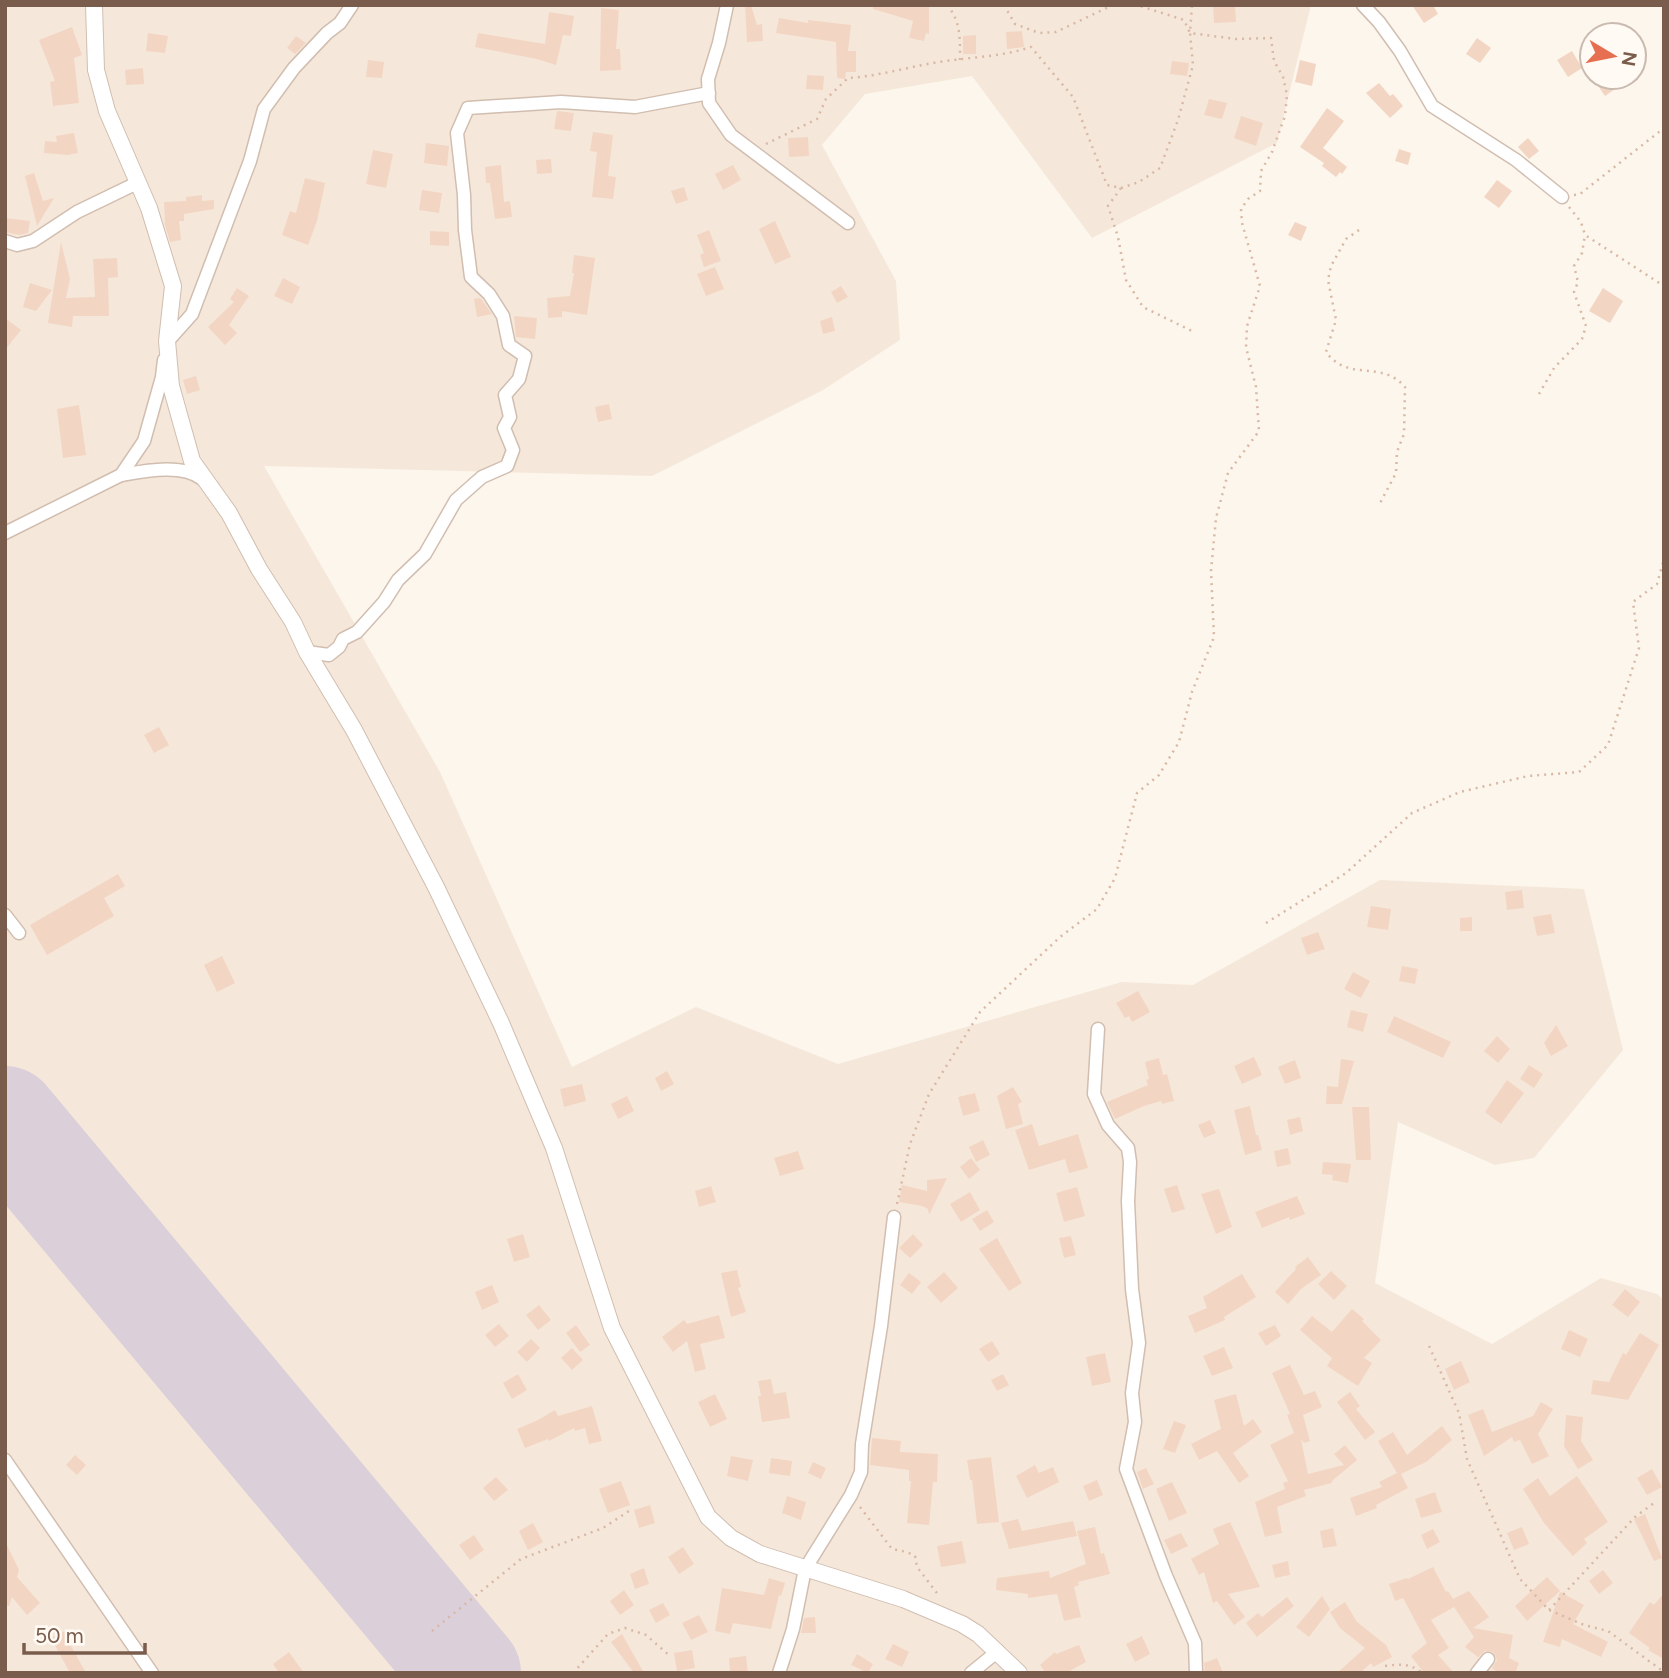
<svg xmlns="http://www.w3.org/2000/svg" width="1669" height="1678" viewBox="0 0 1669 1678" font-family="Figtree,sans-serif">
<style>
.residential{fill:#f5e8da}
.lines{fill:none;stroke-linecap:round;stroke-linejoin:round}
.runway{stroke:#dbcfda;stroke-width:108}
.building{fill:#f3d5c3}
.minor-casing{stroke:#d1beb0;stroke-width:15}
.tertiary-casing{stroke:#d1beb0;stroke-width:18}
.path{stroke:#d9b8a5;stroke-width:2.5;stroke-dasharray:2 5;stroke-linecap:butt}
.minor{stroke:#fff;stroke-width:12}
.tertiary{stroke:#fff;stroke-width:16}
</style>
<rect width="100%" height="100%" fill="#fdf6ec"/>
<!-- residential -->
<polygon class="residential" points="5,5 1311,5 1277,143 1092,238 972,76 865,94 822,145 896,281 900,340 823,390 652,476 264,466 440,772 572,1067 696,1007 838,1064 1122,982 1193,985 1380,880 1584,889 1623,1050 1534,1158 1495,1165 1398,1122 1375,1283 1492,1344 1601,1278 1657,1294 1664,1300 1664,1673 5,1673"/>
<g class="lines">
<!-- runway -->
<polyline class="runway" points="5,1120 467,1673"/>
</g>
<!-- building -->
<g class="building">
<polygon points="745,5 751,5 757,25 762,24 763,41 747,42"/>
<polygon points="873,5 929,5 929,34 926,33 924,41 909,38 913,21 873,9"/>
<polygon points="1213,5 1235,5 1236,22 1214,23"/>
<polygon points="1412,5 1433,5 1438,14 1424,23"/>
<polygon points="601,8 619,10 616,49 620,49 621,70 600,71"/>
<polygon points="549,12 574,16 571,36 563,35 556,65 537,59 475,47 478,33 545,44"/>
<polygon points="779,18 808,23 808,20 851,25 848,51 856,51 856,72 846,72 845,79 837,78 836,42 776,33"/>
<polygon points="72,27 82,55 74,58 79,103 53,106 50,82 55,81 39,40"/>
<polygon points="1022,31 1024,47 1007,49 1006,32"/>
<polygon points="148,33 168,36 165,53 146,51"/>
<polygon points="976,35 976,54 963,54 963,36"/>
<polygon points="296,36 306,43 295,54 287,48"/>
<polygon points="1477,38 1491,48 1480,63 1466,54"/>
<polygon points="1572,51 1582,68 1568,77 1557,60"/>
<polygon points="368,60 384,62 382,78 366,77"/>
<polygon points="1300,60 1316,64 1312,86 1295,82"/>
<polygon points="1172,61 1189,63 1187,76 1170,74"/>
<polygon points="143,68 144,84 126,85 125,70"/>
<polygon points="807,75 824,76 823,90 806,89"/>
<polygon points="1592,77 1615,77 1621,85 1605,96"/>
<polygon points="1379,83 1390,96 1393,94 1403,106 1390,118 1366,93"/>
<polygon points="1209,99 1227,103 1222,119 1204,115"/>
<polygon points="1327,108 1344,121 1323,148 1347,167 1342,174 1340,172 1336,177 1322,166 1324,163 1300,147"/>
<polygon points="557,111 574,113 571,131 554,129"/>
<polygon points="1241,116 1263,123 1256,146 1234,138"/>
<polygon points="593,132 613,135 608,176 616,177 613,199 592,197 597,152 590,151"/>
<polygon points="74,133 78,153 68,155 44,153 45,141 57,142 56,136"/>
<polygon points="808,137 809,156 789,157 788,138"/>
<polygon points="1528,138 1539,151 1529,159 1518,147"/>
<polygon points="426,143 449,146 447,166 424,163"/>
<polygon points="1399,149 1411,153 1408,165 1395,161"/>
<polygon points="373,150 393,154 386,188 366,184"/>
<polygon points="551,159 552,173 537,174 536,160"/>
<polygon points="501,165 504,202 510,201 512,217 495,219 490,183 486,183 485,167"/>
<polygon points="733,165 741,180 723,190 715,174"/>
<polygon points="34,173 43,201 54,198 37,226 25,176"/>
<polygon points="305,178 325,183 317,221 308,245 282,235 290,211 296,213"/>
<polygon points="1497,180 1512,191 1499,208 1484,197"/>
<polygon points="684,187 688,200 676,204 671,191"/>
<polygon points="422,190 442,193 439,213 419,210"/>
<polygon points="202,195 202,201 214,200 214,209 184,214 184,221 179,221 181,240 170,242 165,225 164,202 186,201 186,197"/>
<polygon points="5,218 30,221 28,233 19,235 5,232"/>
<polygon points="775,221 791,257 775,264 759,229"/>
<polygon points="1295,222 1307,227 1301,241 1288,235"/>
<polygon points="709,230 721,261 704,267 700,255 704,253 697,235"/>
<polygon points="430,231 449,232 449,246 430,245"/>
<polygon points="61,242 70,279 66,298 95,297 93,259 117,258 118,277 108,278 109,316 73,316 72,327 48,323"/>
<polygon points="574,255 595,258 587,315 562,311 562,317 548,318 547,298 570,296 574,273 572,273"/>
<polygon points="715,267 724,289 706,296 697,274"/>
<polygon points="283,278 300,287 292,304 274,296"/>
<polygon points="30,283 52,290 36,311 23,307"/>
<polygon points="841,286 848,297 837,303 831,292"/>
<polygon points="237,288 249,296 229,325 237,333 225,345 208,327 234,302 230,299"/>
<polygon points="1603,288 1623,301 1610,323 1589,311"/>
<polygon points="480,298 482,300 492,314 477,317 474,299"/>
<polygon points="514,316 537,318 535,339 516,337"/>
<polygon points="832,317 835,331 823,334 820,321"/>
<polygon points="5,318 21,330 5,350"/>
<polygon points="196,376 200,390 187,394 183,380"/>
<polygon points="609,404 612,419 598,422 595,407"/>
<polygon points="79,405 86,455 63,458 57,409"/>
<polygon points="159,727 169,745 154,753 144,735"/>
<polygon points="118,874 125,886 104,898 114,916 47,955 30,925"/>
<polygon points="1522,890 1524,908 1507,910 1505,892"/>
<polygon points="1371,906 1391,909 1388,930 1367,927"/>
<polygon points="1551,914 1555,933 1537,936 1533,917"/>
<polygon points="1472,917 1472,931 1460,931 1460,918"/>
<polygon points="1318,932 1325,949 1307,955 1301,938"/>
<polygon points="222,956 235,983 217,992 204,965"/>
<polygon points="1402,966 1418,969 1415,984 1399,981"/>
<polygon points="1353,972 1370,981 1361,998 1344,989"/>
<polygon points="1138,991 1150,1012 1132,1022 1129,1016 1125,1018 1116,1003"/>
<polygon points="1351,1010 1368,1014 1363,1032 1347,1027"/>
<polygon points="1394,1016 1451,1042 1443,1058 1387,1032"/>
<polygon points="1556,1025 1568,1046 1551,1056 1544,1043"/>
<polygon points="1497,1036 1510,1049 1498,1063 1484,1051"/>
<polygon points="1254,1057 1262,1075 1242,1084 1234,1066"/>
<polygon points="1159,1058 1163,1075 1167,1074 1174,1101 1162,1104 1161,1101 1144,1106 1115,1119 1107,1102 1148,1085 1146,1080 1149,1079 1145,1062"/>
<polygon points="1341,1059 1354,1061 1342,1104 1326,1104 1327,1086 1338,1087"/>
<polygon points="1295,1060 1301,1078 1285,1084 1278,1067"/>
<polygon points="1529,1065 1543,1074 1534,1088 1520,1079"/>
<polygon points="667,1071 674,1084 661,1091 655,1078"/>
<polygon points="1507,1080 1524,1093 1501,1124 1485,1112"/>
<polygon points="582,1084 586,1101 564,1107 560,1089"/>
<polygon points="1013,1087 1022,1102 1018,1104 1023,1124 1006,1129 997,1096"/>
<polygon points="975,1093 980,1111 963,1116 958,1097"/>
<polygon points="627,1096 634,1111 618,1119 611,1104"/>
<polygon points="1250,1106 1256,1135 1258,1135 1262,1150 1245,1155 1234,1110"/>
<polygon points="1352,1107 1369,1107 1371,1160 1356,1160"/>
<polygon points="1300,1117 1303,1131 1290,1135 1287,1120"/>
<polygon points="1210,1120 1216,1133 1204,1138 1198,1125"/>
<polygon points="1032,1124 1039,1146 1078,1134 1088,1168 1069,1173 1065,1159 1029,1170 1015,1130"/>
<polygon points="983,1140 990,1155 976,1162 969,1147"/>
<polygon points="1288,1148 1291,1164 1277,1167 1274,1151"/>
<polygon points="798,1151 804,1169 780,1176 774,1158"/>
<polygon points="971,1158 980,1170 969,1179 960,1167"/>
<polygon points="1323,1162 1351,1164 1348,1183 1332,1180 1333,1175 1322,1174"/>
<polygon points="947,1178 929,1215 928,1209 922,1206 899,1202 902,1185 927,1191 927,1180"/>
<polygon points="1177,1185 1185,1209 1172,1213 1164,1189"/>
<polygon points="711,1186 716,1202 699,1207 695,1191"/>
<polygon points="1077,1187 1085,1216 1064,1222 1056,1193"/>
<polygon points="1219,1189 1232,1227 1216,1234 1201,1194"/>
<polygon points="970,1192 980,1210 961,1222 950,1204"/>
<polygon points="1297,1196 1305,1214 1290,1220 1289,1217 1262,1228 1255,1212"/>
<polygon points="987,1210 994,1222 980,1231 972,1219"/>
<polygon points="523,1234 530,1257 514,1262 507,1239"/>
<polygon points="913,1234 923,1245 910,1258 899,1248"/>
<polygon points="1071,1236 1076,1255 1064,1258 1059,1238"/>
<polygon points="997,1238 1022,1283 1009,1291 979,1249"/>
<polygon points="1308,1257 1321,1275 1301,1289 1288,1304 1275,1292 1296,1269 1295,1267"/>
<polygon points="737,1270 741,1287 738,1288 746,1312 731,1317 721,1273"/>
<polygon points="1331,1271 1347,1286 1334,1300 1318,1284"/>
<polygon points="944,1272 958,1288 941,1303 927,1287"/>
<polygon points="909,1273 921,1282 912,1294 900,1285"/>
<polygon points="1242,1274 1256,1297 1224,1317 1225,1320 1195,1333 1188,1316 1207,1308 1203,1297"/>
<polygon points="492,1285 499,1302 482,1310 475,1292"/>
<polygon points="1625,1289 1640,1302 1628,1317 1612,1305"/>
<polygon points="539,1305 551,1320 538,1330 526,1315"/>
<polygon points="1352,1309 1364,1319 1362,1321 1381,1340 1364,1358 1372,1363 1358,1386 1327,1366 1332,1358 1300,1330 1312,1316 1332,1332"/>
<polygon points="719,1315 725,1338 700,1344 706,1369 695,1372 687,1341 673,1352 662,1337 684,1320 687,1324"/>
<polygon points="499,1324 509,1336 495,1347 485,1335"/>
<polygon points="576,1325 590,1345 580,1352 566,1333"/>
<polygon points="1275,1325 1281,1336 1266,1346 1258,1333"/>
<polygon points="1569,1330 1588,1339 1580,1357 1561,1349"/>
<polygon points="1640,1333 1659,1345 1628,1400 1591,1394 1593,1380 1609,1382 1623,1353 1626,1355"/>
<polygon points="531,1339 540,1348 527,1362 517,1352"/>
<polygon points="992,1341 1000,1354 988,1362 979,1349"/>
<polygon points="1224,1347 1233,1368 1212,1376 1203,1356"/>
<polygon points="572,1348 583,1360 572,1370 561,1358"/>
<polygon points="1105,1353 1111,1382 1092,1386 1086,1357"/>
<polygon points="1461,1361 1470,1382 1454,1390 1445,1369"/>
<polygon points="1290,1365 1304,1395 1315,1391 1322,1407 1303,1415 1310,1441 1304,1443 1301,1439 1308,1474 1344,1465 1334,1454 1345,1445 1357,1460 1332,1481 1332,1483 1304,1490 1306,1496 1277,1507 1282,1533 1265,1537 1255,1502 1285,1489 1283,1483 1288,1481 1270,1445 1294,1433 1287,1415 1290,1414 1272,1373"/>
<polygon points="518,1374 527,1390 512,1399 503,1383"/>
<polygon points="1003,1374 1009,1385 997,1391 991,1380"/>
<polygon points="771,1379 774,1394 786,1392 790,1418 762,1422 758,1396 761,1396 758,1381"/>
<polygon points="1350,1392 1360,1406 1356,1409 1375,1432 1365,1440 1337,1402"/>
<polygon points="715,1394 727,1419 710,1427 698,1402"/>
<polygon points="1236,1394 1244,1426 1253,1419 1262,1432 1233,1453 1249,1476 1239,1483 1217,1451 1199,1460 1191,1444 1221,1429 1214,1400"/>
<polygon points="1541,1402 1553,1409 1538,1434 1549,1456 1532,1464 1520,1440 1514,1442 1512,1437 1484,1456 1468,1415 1483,1409 1492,1432 1533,1416"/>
<polygon points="592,1406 602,1441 589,1444 585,1428 575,1431 574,1428 549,1441 548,1439 525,1448 517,1429 538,1420 555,1410 558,1416"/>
<polygon points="1566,1415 1583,1417 1581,1441 1593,1460 1578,1469 1564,1446"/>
<polygon points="1174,1421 1186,1425 1175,1453 1163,1449"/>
<polygon points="1442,1426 1452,1440 1426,1462 1401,1474 1408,1488 1376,1505 1377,1508 1356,1516 1350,1498 1382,1487 1379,1482 1397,1473 1378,1441 1393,1432 1407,1455"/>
<polygon points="872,1438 901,1441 900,1452 938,1454 937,1482 933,1482 929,1525 907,1523 911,1481 909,1481 909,1470 870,1465"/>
<polygon points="75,1455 86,1465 77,1475 66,1465"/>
<polygon points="731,1456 753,1460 748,1481 727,1476"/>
<polygon points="991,1457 999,1522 977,1524 972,1480 970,1480 967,1460"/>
<polygon points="771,1458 792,1461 790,1476 769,1473"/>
<polygon points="813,1462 826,1468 821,1479 808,1473"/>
<polygon points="1035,1465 1039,1473 1053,1467 1059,1482 1027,1498 1016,1476"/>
<polygon points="1146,1468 1154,1484 1143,1489 1137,1472"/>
<polygon points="1652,1469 1662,1487 1647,1495 1637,1478"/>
<polygon points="1577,1476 1608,1522 1584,1539 1587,1543 1573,1556 1544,1523 1523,1489 1538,1478 1550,1496"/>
<polygon points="496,1477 508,1490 494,1501 483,1488"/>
<polygon points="1097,1480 1103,1495 1089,1501 1083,1486"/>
<polygon points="621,1481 630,1505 608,1513 599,1489"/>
<polygon points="1172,1482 1187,1513 1169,1521 1156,1489"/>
<polygon points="1435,1492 1442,1512 1421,1518 1415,1499"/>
<polygon points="787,1496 806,1502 801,1520 782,1513"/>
<polygon points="650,1505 655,1523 639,1528 634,1510"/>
<polygon points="1645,1514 1662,1558 1654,1561 1634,1519"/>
<polygon points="1018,1519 1022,1531 1073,1521 1077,1536 1009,1549 1001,1523"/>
<polygon points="1230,1522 1260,1587 1228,1594 1245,1617 1234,1625 1217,1601 1213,1603 1204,1572 1199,1575 1191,1559 1219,1544 1213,1529"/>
<polygon points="533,1523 543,1542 528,1550 519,1531"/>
<polygon points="1095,1527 1101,1554 1104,1553 1110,1574 1078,1582 1079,1585 1074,1587 1081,1617 1064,1621 1057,1594 1028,1598 1028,1594 996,1590 997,1578 1049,1571 1050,1578 1086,1564 1077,1531"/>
<polygon points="1522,1527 1529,1544 1514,1550 1507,1533"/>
<polygon points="1333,1528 1337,1546 1323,1548 1320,1531"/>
<polygon points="1433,1529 1440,1542 1427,1549 1421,1535"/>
<polygon points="1181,1533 1188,1546 1171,1554 1164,1540"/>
<polygon points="474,1535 484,1550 470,1560 459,1545"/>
<polygon points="5,1541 19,1570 17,1577 40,1603 27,1615 12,1597 9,1606 5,1605"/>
<polygon points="962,1541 966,1563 941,1567 937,1546"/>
<polygon points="683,1547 694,1564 679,1574 668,1557"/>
<polygon points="1288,1561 1290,1575 1275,1578 1272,1565"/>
<polygon points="1433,1567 1446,1592 1448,1591 1453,1599 1469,1591 1489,1617 1473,1628 1513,1635 1509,1658 1519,1663 1515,1673 1499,1673 1492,1668 1497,1660 1493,1652 1485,1651 1478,1657 1465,1647 1474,1637 1454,1607 1431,1620 1449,1648 1438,1655 1454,1673 1424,1673 1411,1656 1427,1643 1403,1598 1395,1601 1389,1584 1407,1578 1408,1579"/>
<polygon points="644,1568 649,1584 635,1589 630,1574"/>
<polygon points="1603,1570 1613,1583 1599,1594 1589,1581"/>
<polygon points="1547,1577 1560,1591 1527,1621 1515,1606"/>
<polygon points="769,1578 785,1583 781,1596 779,1595 771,1629 733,1623 730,1634 715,1631 722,1588 764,1595"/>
<polygon points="624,1590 634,1605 620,1615 610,1601"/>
<polygon points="1560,1592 1584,1605 1573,1624 1608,1642 1601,1657 1562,1639 1560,1647 1543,1642"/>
<polygon points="1664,1593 1664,1659 1648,1650 1650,1648 1629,1633 1650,1602 1654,1605"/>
<polygon points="1322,1596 1330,1609 1309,1637 1296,1627"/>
<polygon points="1287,1597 1294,1606 1257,1637 1246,1623 1258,1613 1262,1617"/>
<polygon points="1345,1602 1357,1622 1386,1645 1392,1657 1373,1667 1371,1663 1360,1673 1337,1673 1365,1648 1340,1628 1330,1612"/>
<polygon points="663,1603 670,1615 656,1623 649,1610"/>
<polygon points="699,1615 708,1632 691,1640 682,1623"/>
<polygon points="815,1617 816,1633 801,1633 804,1618"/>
<polygon points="67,1630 74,1645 71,1646 86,1673 70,1673 51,1638"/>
<polygon points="622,1634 644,1673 634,1673 611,1642"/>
<polygon points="1142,1636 1150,1654 1135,1662 1126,1644"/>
<polygon points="893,1644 909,1652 902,1667 885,1659"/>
<polygon points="1079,1645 1086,1662 1066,1673 1046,1673 1040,1665 1055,1652 1056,1654"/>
<polygon points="692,1650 695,1668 677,1671 674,1653"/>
<polygon points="289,1652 304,1673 279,1673 273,1664"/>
<polygon points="857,1654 873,1664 868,1673 851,1665"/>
<polygon points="746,1656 748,1673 730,1673 729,1658"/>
<polygon points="1217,1658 1223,1673 1205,1673 1204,1663"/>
</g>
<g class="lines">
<defs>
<g id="minor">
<polyline points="727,5 719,43 708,79 709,103 731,135 848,223"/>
<polyline points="1363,5 1379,22 1400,51 1432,106 1516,160 1562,197"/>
<polyline points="5,241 17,245 33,241 77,212 137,183"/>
<polyline points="167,342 192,314 250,161 264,109 294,68 327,33 340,23 352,5"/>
<path d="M121,475C144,471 183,463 202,479"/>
<polyline points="5,533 121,475 144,441 162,377 164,360"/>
<polyline points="307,652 329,655 339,647 343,639 357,632 384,602 398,580 425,554 456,500 482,477 507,466 513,450 504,428 510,417 505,395 519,379 525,356 509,345 503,316 489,294 471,277 465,230 464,195 457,133 468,108 561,102 635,107 709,93"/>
<polyline points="5,915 19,933"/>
<polyline points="1098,1029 1094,1094 1108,1125 1128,1148 1130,1162 1128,1201 1132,1289 1139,1343 1132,1393 1135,1422 1126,1469 1166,1576 1195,1643 1196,1673"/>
<polyline points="5,1460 152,1673"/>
<polyline points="779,1673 793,1629 805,1569 851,1495 861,1472 862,1444 881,1326 894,1217"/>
<polyline points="971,1673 998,1651"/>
<polyline points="1477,1673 1488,1659"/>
</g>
<polyline id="tertiary" points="94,5 96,70 107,111 149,208 173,286 167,341 171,386 192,461 229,513 259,569 293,622 307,652 354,730 436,887 501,1023 554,1148 612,1328 708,1517 731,1538 760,1554 903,1599 962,1624 978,1634 1019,1673"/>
</defs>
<!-- minor casing -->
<use href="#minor" class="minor-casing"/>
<!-- tertiary casing -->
<use href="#tertiary" class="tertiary-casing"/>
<!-- path -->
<g class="path">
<path d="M947,5C961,21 960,39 960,61"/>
<polyline points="1004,5 1015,24 1039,33 1056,32 1113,5"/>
<path d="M766,144L817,119L826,99L848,78C879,76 908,67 939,62C971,57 1001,57 1031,47L1073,97L1107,185L1121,188L1139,182L1160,168L1178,120L1193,65L1190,33L1192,5"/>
<polyline points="1121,188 1108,206 1118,237 1126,280 1143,307 1194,332"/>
<polyline points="1574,195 1580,194 1664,128"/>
<polyline points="1569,207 1581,222 1585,235 1664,286"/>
<path d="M1359,230L1346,239L1331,266L1328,280L1336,320L1326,352C1349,383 1381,359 1405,387L1404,434L1397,452L1396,473L1379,505"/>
<polyline points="1539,394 1554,368 1582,339 1586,326 1574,292 1578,282 1574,266 1582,253 1585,235"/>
<polyline points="1266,923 1346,873 1412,813 1460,792 1528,776 1579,772 1608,745 1639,648 1633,602 1657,584 1664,559"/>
<polyline points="897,1204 910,1144 929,1094 980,1012 1060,937 1097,909 1115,878 1137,793 1159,775 1179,742 1192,692 1214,637 1211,571 1216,518 1228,473 1259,431 1256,387 1246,347 1247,326 1260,286 1242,223 1241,209 1248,199 1260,191 1261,171 1272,152 1285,116 1287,95 1283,77 1274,61 1271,38 1236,39 1190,33 1184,20 1137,5"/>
<polyline points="1429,1346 1459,1413 1467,1459 1520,1579 1549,1610 1584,1625 1608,1631 1664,1672"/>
<polyline points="860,1507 892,1549 907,1552 915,1556 917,1567 940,1597"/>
<polyline points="1549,1610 1635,1517 1654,1503"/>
<polyline points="432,1631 521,1559 603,1528 632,1509"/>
<path d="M1385,1666C1400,1664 1410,1663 1422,1673"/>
<polyline points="573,1673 608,1634 625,1628 646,1635 670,1656"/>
</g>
<!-- minor -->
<use href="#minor" class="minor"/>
<!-- tertiary -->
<use href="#tertiary" class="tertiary"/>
</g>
<!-- border -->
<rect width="1669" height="1678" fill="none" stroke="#7a5c4d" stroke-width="14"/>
<!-- north arrow -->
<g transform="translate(1613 56) rotate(100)"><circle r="33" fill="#fffaf3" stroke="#cabbb1" stroke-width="2"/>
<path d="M0-5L12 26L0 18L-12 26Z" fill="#e76f51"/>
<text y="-10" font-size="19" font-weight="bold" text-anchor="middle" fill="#7a5c4d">N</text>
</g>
<!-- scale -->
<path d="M24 1643v10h121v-10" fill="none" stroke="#7a5c4d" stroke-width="3.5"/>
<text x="35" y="1643" font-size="21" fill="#7a5c4d" stroke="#fffaf3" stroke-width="5" paint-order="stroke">50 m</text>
</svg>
